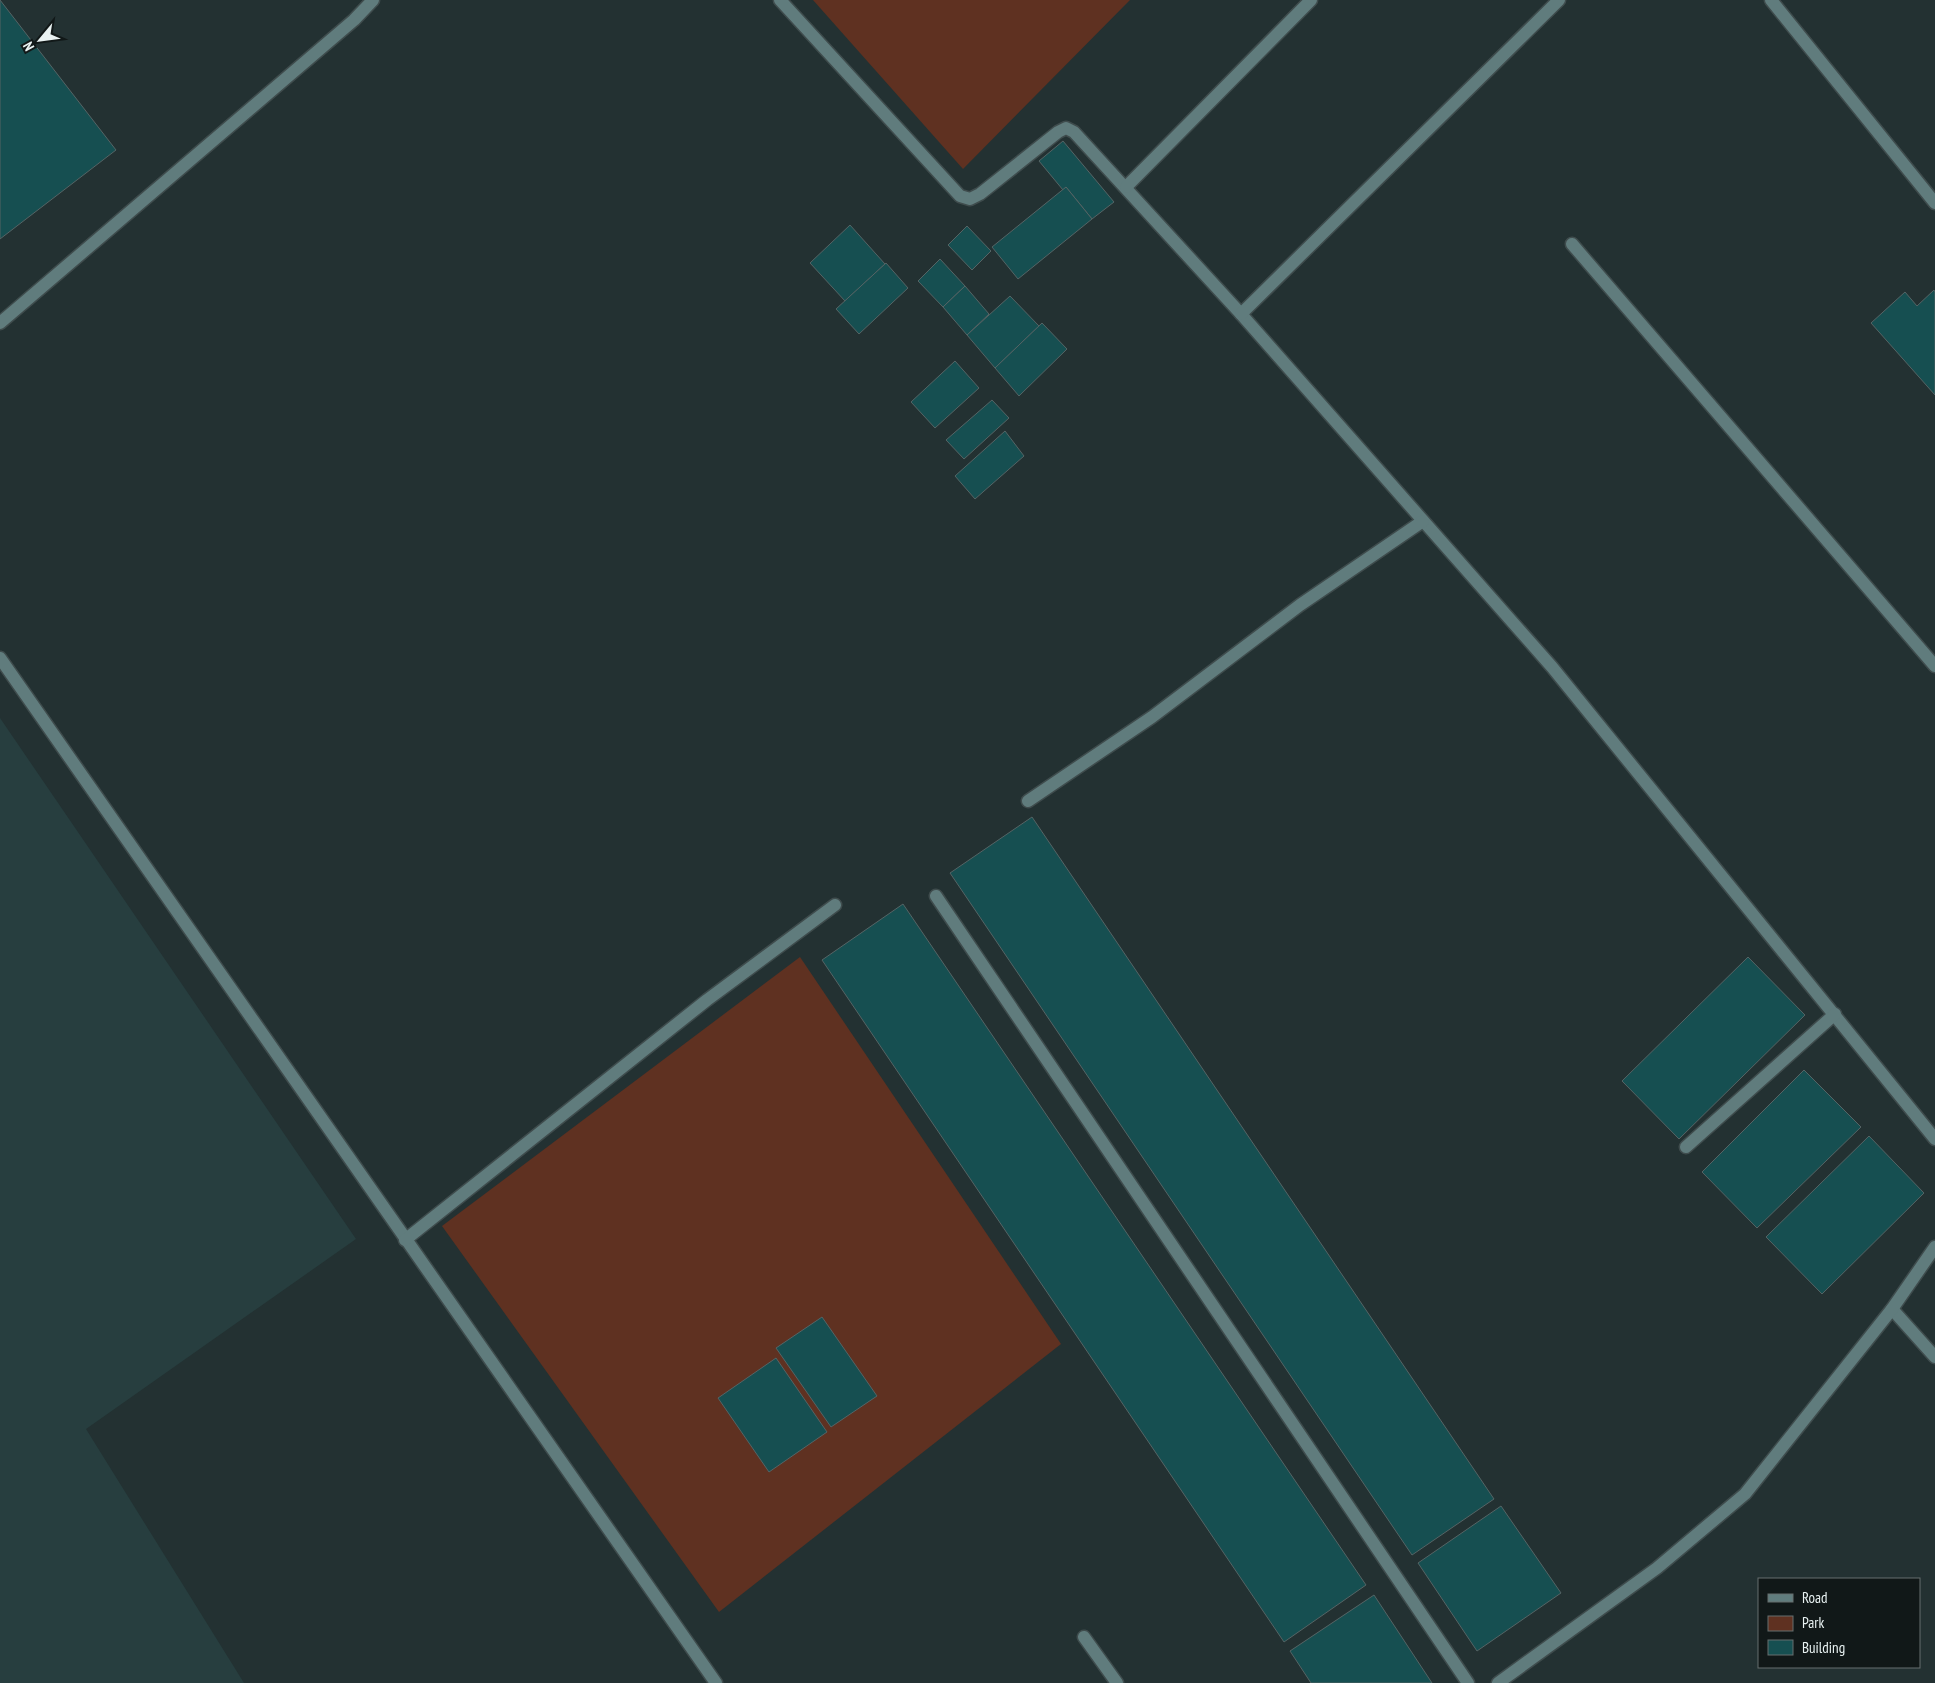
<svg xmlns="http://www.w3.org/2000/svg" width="1935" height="1683" viewBox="0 0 1935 1683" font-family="'PT Sans Narrow',sans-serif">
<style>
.built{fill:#273e3f}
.green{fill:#5f3121}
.building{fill:#164f51;stroke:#556465}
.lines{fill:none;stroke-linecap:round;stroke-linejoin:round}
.minor-casing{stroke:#3f4c4d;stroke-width:15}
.minor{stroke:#607c7d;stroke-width:12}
</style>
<rect width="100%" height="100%" fill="#233132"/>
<!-- built -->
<polygon class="built" points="0,718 356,1239 86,1429 244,1683 0,1683"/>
<!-- green -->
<g class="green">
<polygon points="813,0 1130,0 963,169"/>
<polygon points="800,957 1061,1344 719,1612 442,1226"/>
</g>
<!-- building -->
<g class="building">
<polygon points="0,0 116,150 0,239"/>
<polygon points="1063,141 1114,202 1092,219 1066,187 1063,190 1039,161"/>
<polygon points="1066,187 1092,219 1018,279 992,247"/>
<polygon points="850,225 885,264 845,301 810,263"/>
<polygon points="967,226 991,251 972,270 948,245"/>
<polygon points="940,259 965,286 943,307 918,281"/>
<polygon points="886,263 908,288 859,334 836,309"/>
<polygon points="965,286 989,314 967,335 943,307"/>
<polygon points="1934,290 1935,292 1935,395 1871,323 1905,292 1917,306"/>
<polygon points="1010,296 1039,326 995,368 967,335"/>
<polygon points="1042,323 1067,349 1019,396 995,368"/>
<polygon points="955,361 979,388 935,428 911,402"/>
<polygon points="992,400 1009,418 964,459 946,440"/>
<polygon points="1005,431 1024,456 975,499 955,476"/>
<polygon points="1032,817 1494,1499 1412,1555 950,873"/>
<polygon points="903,904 1366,1585 1284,1642 822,960"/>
<polygon points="1748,957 1805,1015 1679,1139 1622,1081"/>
<polygon points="1804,1070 1861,1127 1757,1228 1702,1172"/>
<polygon points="1869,1136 1924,1193 1822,1294 1766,1237"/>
<polygon points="822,1317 877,1396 831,1427 776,1348"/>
<polygon points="776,1358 827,1432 769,1472 718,1398"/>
<polygon points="1501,1506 1561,1593 1477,1651 1418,1563"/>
<polygon points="1374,1595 1432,1683 1311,1683 1290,1651"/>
</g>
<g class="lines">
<defs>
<g id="minor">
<polyline points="780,0 960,196 970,199 980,194 1058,132 1066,128 1074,132 1241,314 1552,667 1935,1139"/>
<polyline points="1771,0 1935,203"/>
<polyline points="1126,187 1311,0"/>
<polyline points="1572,244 1935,666"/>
<polyline points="1241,314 1559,0"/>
<polyline points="0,323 354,20 373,0"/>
<polyline points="0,658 716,1683"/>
<polyline points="1028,801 1152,717 1300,605 1423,521"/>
<polyline points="936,896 1468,1683"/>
<polyline points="1686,1147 1835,1014"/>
<polyline points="405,1240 707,1000 835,905"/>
<polyline points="1892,1309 1935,1357"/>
<polyline points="1084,1637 1117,1683"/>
<polyline points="1498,1683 1657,1568 1745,1494 1892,1309 1935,1247"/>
</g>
</defs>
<!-- minor casing -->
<use href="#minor" class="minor-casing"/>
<!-- minor -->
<use href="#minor" class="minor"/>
</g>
<!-- legend -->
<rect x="1758" y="1578" width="162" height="90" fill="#111818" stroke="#676f6f"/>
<rect x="1768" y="1594" width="25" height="8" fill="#607c7d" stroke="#676f6f"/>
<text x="1802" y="1603" font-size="15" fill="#e9f2f2">Road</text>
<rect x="1768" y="1616" width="25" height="15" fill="#5f3121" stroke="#676f6f"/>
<text x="1802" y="1628" font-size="15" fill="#e9f2f2">Park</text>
<rect x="1768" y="1640" width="25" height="15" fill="#164f51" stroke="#676f6f"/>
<text x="1802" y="1653" font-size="15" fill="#e9f2f2">Building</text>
<!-- north arrow -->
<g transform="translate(40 40) rotate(241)" stroke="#111818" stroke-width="4" paint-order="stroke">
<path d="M0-4L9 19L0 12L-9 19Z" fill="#e9f2f2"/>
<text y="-8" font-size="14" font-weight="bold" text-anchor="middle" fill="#e9f2f2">N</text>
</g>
</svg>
